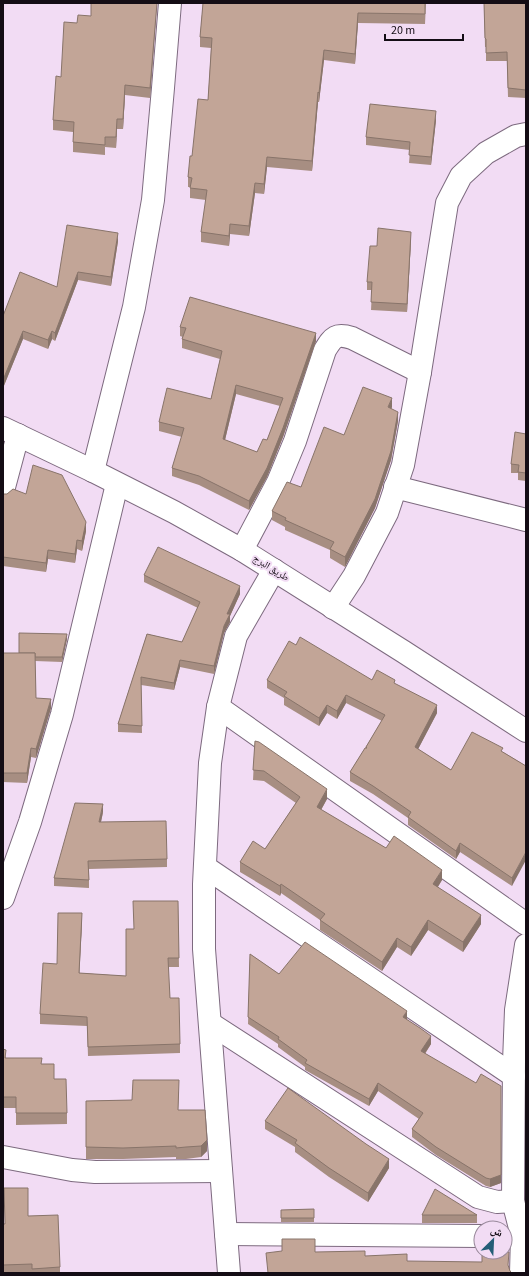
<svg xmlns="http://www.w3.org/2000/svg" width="529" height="1276" viewBox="0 0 529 1276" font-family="'Source Sans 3','Noto Naskh Arabic',sans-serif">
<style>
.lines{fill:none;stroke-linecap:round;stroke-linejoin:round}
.minor-casing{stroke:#7d6a7f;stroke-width:24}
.tertiary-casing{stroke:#7d6a7f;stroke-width:24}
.minor{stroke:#fff;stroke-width:22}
.tertiary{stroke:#fff;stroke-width:22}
.wall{fill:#a78e82;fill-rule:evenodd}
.shaded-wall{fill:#88746a}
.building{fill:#c2a597;stroke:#88746a;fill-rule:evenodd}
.labels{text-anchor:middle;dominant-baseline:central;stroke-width:4;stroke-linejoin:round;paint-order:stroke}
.street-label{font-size:10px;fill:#140d15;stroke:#f2dcf4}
</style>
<rect width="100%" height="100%" fill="#f2dcf4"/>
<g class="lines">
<defs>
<g id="minor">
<polyline points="93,471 134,307 153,200 163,88 170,3"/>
<polyline points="395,487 526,520"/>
<polyline points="3,491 18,435"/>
<path d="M242,550L278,482L295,441L325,350C333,337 336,333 352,338L420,372"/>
<polyline points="333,608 354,576 387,513 403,465 420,372 447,203 461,176 486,153 516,136 526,134"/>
<polyline points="218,707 526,924"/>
<polyline points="205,867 514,1076"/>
<polyline points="3,898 30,822 62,714 117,484"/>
<polyline points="211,1024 478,1197 497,1202 513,1201"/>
<polyline points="3,1157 72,1170 95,1172 221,1171"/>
<polyline points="226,1234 481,1236"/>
<polyline points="229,1273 204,949 204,884 210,763 218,707 236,636 274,570"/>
<polyline points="521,1273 522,1236 513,1201 514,1062 516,1010 526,945"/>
</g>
<polyline id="tertiary" points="3,428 93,471 174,512 242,550 404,652 526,731"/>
</defs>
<!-- minor casing -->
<use href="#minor" class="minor-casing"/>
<!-- tertiary casing -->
<use href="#tertiary" class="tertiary-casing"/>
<!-- minor -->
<use href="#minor" class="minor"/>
<!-- tertiary -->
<use href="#tertiary" class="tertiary"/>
</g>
<!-- wall -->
<g class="wall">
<polygon points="3,3 30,3 30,4"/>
<polygon points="157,3 150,98 125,95 123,129 117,129 116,148 105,147 105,155 73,152 73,132 53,130 53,120 61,77 77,23 91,16"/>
<polygon points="203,3 426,3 425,24 358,23 355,64 324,60 319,102 318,102 312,171 267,167 264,194 255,193 249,236 230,234 229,246 201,242 201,232 206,200 190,198 190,187 188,187 188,177 192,156 208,100 211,48 200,47 200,37"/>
<polygon points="484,3 526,3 526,98 508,97 507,61 486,61 486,47 485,47"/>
<polygon points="436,120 431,165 409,163 410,150 366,145 366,137"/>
<polygon points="411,240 407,312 371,310 372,290 367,290 367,282 377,246"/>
<polygon points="118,241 111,286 78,280 55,341 52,339 48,349 23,339 3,388 3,316 57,287"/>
<path d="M180,327L316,341L283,437L267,477L249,510L199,485L172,476V468L182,437L159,431V422L211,399L220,359L182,348V339L183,337L180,336ZM236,394L280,406L267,440L257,452L225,440Z"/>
<polygon points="392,407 391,409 398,421 391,460 375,508 345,567 330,558 330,550 285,530 285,527 272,520 272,511 301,487 344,435"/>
<polygon points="526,434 526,481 518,480 518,473 511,473 511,464"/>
<polygon points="3,494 86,531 82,551 77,549 75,563 48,559 46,572 3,566"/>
<polygon points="144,575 240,594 230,616 230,622 224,633 214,674 180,667 174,690 141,685 142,733 118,732 118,724 147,634 182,642 198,608 144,582"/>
<polygon points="67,639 62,662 35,661 36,698 51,708 36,758 31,757 27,783 3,782 3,653 19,653"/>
<polygon points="296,645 372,680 395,684 437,713 418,749 451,770 503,752 526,766 512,886 460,852 456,859 408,825 408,818 373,794 350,781 350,772 382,721 346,703 337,719 327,713 319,726 284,705 284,698 267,688 267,680"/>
<polygon points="255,741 327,799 321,810 386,848 442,880 438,887 481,924 463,952 428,930 411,956 397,947 382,971 320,930 320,920 281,893 280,896 240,872 240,862 265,849 296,803 264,781 253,780"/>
<polygon points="103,812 101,822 167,859 167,867 89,869 89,888 54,886 54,878"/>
<polygon points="178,901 179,967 168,967 170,998 180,1044 180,1053 88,1056 87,1026 40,1024 40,1014 57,964 82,922 79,973 126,976 134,929"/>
<polygon points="250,954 279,974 407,1019 406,1019 420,1029 431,1044 425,1054 501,1183 490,1187 486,1186 436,1155 412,1137 412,1129 419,1119 378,1091 369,1106 305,1070 305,1067 278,1047 278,1044 248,1024"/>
<polygon points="3,1049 6,1058 42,1064 54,1079 67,1113 67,1124 16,1125 16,1108 3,1108"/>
<polygon points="179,1092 178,1110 207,1151 201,1157 186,1159 176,1159 176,1157 123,1159 86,1159 86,1101 132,1100"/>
<polygon points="265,1121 389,1168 368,1202 329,1177 295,1152 295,1147 265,1129"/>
<polygon points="314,1209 314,1222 281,1222 281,1210"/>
<rect x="422" y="1215" width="55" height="8"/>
<polygon points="28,1216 60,1267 60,1273 3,1273 3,1224"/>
</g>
<!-- shaded-wall -->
<g class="shaded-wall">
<polygon points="157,3 150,98 150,88"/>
<polygon points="358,13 358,23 355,64 355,54"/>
<polygon points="324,50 324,60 319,102 319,93"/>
<polygon points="125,85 125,95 123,129 123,119"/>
<polygon points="318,92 318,102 312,171 312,161"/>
<polygon points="436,111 436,120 431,165 431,157"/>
<polygon points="117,119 117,129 116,148 116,137"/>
<polygon points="267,157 267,167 264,194 264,184"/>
<polygon points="255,183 255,193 249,236 249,226"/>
<polygon points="230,224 230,234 229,246 229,236"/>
<polygon points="411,232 411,240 407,312 407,304"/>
<polygon points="118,233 118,241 111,286 111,277"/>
<polygon points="78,272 78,280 55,341 55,333"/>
<polygon points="23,331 23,339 3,388 3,380"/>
<polygon points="52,331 52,339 48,349 48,340"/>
<polygon points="316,333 316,341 283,437 267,477 249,510 249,501"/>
<polygon points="236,385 236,394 223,448 223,439"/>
<polygon points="392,398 392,407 388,417 388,407"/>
<polygon points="398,412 398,421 391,460 375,508 345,567 345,557"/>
<polygon points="86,522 86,531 82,551 82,541"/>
<polygon points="77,540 77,549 75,563 75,554"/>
<polygon points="48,550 48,559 46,572 46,563"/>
<polygon points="240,586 240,594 230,616 230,622 224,633 214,674 214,666 227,614"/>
<polygon points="67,634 67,639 62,662 62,657"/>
<polygon points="180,660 180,667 174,690 174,683"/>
<polygon points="346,695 346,703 337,719 337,711"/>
<polygon points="51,699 51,708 36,758 36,749"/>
<polygon points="327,705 327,713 319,726 319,718"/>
<polygon points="437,705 437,713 415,755 415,747"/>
<polygon points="31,748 31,757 27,783 27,773"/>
<polygon points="327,789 327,799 317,817 317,807"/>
<polygon points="103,804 103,812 99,831 99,822"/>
<polygon points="460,843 460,852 456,859 456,851"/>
<polygon points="526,852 526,860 512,886 512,878"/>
<polygon points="442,870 442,880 433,894 433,884"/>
<polygon points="281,884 281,893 280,896 280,886"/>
<polygon points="82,913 82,922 79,982 79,973"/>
<polygon points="481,915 481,924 463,952 463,942"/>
<polygon points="428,920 428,930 411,956 411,947"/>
<polygon points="397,938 397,947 382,971 382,962"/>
<polygon points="407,1011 407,1019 403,1025 403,1017"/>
<polygon points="431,1036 431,1044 421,1059 421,1051"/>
<polygon points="378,1083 378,1091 369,1106 369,1099"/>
<polygon points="501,1086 501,1183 490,1187 490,1179"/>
<polygon points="207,1140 207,1151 201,1157 201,1146"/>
<polygon points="389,1159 389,1168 368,1202 368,1193"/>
</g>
<!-- building -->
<g class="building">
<polygon points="91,3 157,3 150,88 125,85 123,119 117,119 116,137 105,137 105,145 73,142 74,122 53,120 56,76 61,77 64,22 77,23 78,15 91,16"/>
<polygon points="203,3 425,3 425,14 358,13 355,54 324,50 319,93 318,92 312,161 267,157 264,184 255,183 249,226 230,224 229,236 201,232 207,190 190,188 192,178 188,177 190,156 192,156 198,99 208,100 212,38 200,37"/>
<polygon points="484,3 526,3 526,90 508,88 507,52 486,53 486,39 485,38"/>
<polygon points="370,104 436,111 431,157 409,155 410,142 366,137"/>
<polygon points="67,225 118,233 111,277 78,272 55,333 52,331 48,340 23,331 3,380 3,316 20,272 57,287"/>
<polygon points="378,228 411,232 407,304 371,302 372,282 367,282 370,246 377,246"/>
<path d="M190,297L316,333L283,428L267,468L249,501L199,476L172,468L184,428L159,422L167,388L211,399L222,351L182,339L186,328L180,327ZM236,385L283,398L267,440L263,439L257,452L223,439Z"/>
<polygon points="363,387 392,398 388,407 398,412 391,451 375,499 345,557 330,549 334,542 285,520 286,518 272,511 287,482 301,487 324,427 344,435"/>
<polygon points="515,432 526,434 526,473 518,472 519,465 511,464"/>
<polygon points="33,465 62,475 86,522 82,541 77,540 75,554 48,550 46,563 3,557 3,494 7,494 13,489 26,494"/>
<polygon points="158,547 240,586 227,614 230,614 224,626 214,666 180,660 174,683 141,677 142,726 118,724 147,634 182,642 200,602 144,575"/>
<polygon points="19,633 67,634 62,657 35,657 35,653 19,653"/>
<polygon points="300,637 372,680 377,670 395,680 394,683 437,705 415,747 451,770 472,732 503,748 501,751 526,766 526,852 512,878 460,843 456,851 408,817 411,812 373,786 350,772 365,748 367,748 366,747 385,715 346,695 337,711 327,705 319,718 284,696 287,692 267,680 289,641 296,645"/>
<polygon points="3,653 35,653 36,698 51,699 36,749 31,748 27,773 3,773"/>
<polygon points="255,741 259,742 327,789 317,807 386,848 394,836 442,870 433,884 481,915 463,942 428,920 411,947 397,938 382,962 320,920 325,914 281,884 280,886 240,862 253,841 265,849 300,797 264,771 253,770"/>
<polygon points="75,803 103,804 99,822 166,821 167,859 88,861 89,880 54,878"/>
<polygon points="133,901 178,901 179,958 168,958 170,998 179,998 180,1044 88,1047 87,1017 40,1014 43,963 57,964 58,913 82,913 79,973 126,976 126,929 134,929"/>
<polygon points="305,942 407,1011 403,1017 420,1028 431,1036 421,1051 476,1083 481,1074 501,1086 501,1175 490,1179 486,1178 436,1147 412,1129 423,1113 378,1083 369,1099 305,1063 307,1060 278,1039 279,1037 248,1017 250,954 279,974"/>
<polygon points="3,1049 6,1050 5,1058 42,1058 41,1064 54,1064 54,1079 66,1079 67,1113 16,1113 16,1097 3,1097"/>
<polygon points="133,1080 179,1080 178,1110 205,1110 207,1140 201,1146 186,1147 176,1148 176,1146 123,1148 86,1147 86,1101 132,1100"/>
<polygon points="288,1088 366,1144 389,1159 368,1193 329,1168 295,1143 297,1140 265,1121"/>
<polygon points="4,1188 28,1188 28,1216 58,1215 60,1267 32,1269 32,1264 3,1265 3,1224 5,1224"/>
<polygon points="435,1189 477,1215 422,1215"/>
<polygon points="314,1209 314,1218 281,1218 281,1210"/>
<polygon points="282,1239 315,1239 315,1252 365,1251 365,1256 407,1254 407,1261 482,1262 482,1252 509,1252 508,1265 510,1271 512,1273 268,1273 266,1253 282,1251"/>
</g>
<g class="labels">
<!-- street labels -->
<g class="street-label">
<text transform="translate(271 568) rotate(32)">طريق البرج</text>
</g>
</g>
<!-- border -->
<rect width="529" height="1276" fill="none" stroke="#140d15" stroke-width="8"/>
<!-- north arrow -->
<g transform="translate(493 1240) rotate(24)"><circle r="19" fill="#f2dcf4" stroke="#99899b"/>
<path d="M0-3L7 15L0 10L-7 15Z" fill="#245e77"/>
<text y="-6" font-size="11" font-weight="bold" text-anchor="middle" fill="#140d15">ش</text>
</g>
<!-- scale -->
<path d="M385 34v6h78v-6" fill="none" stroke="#140d15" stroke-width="2"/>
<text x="391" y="34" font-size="12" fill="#140d15" stroke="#f2dcf4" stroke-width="3" paint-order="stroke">20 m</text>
</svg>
